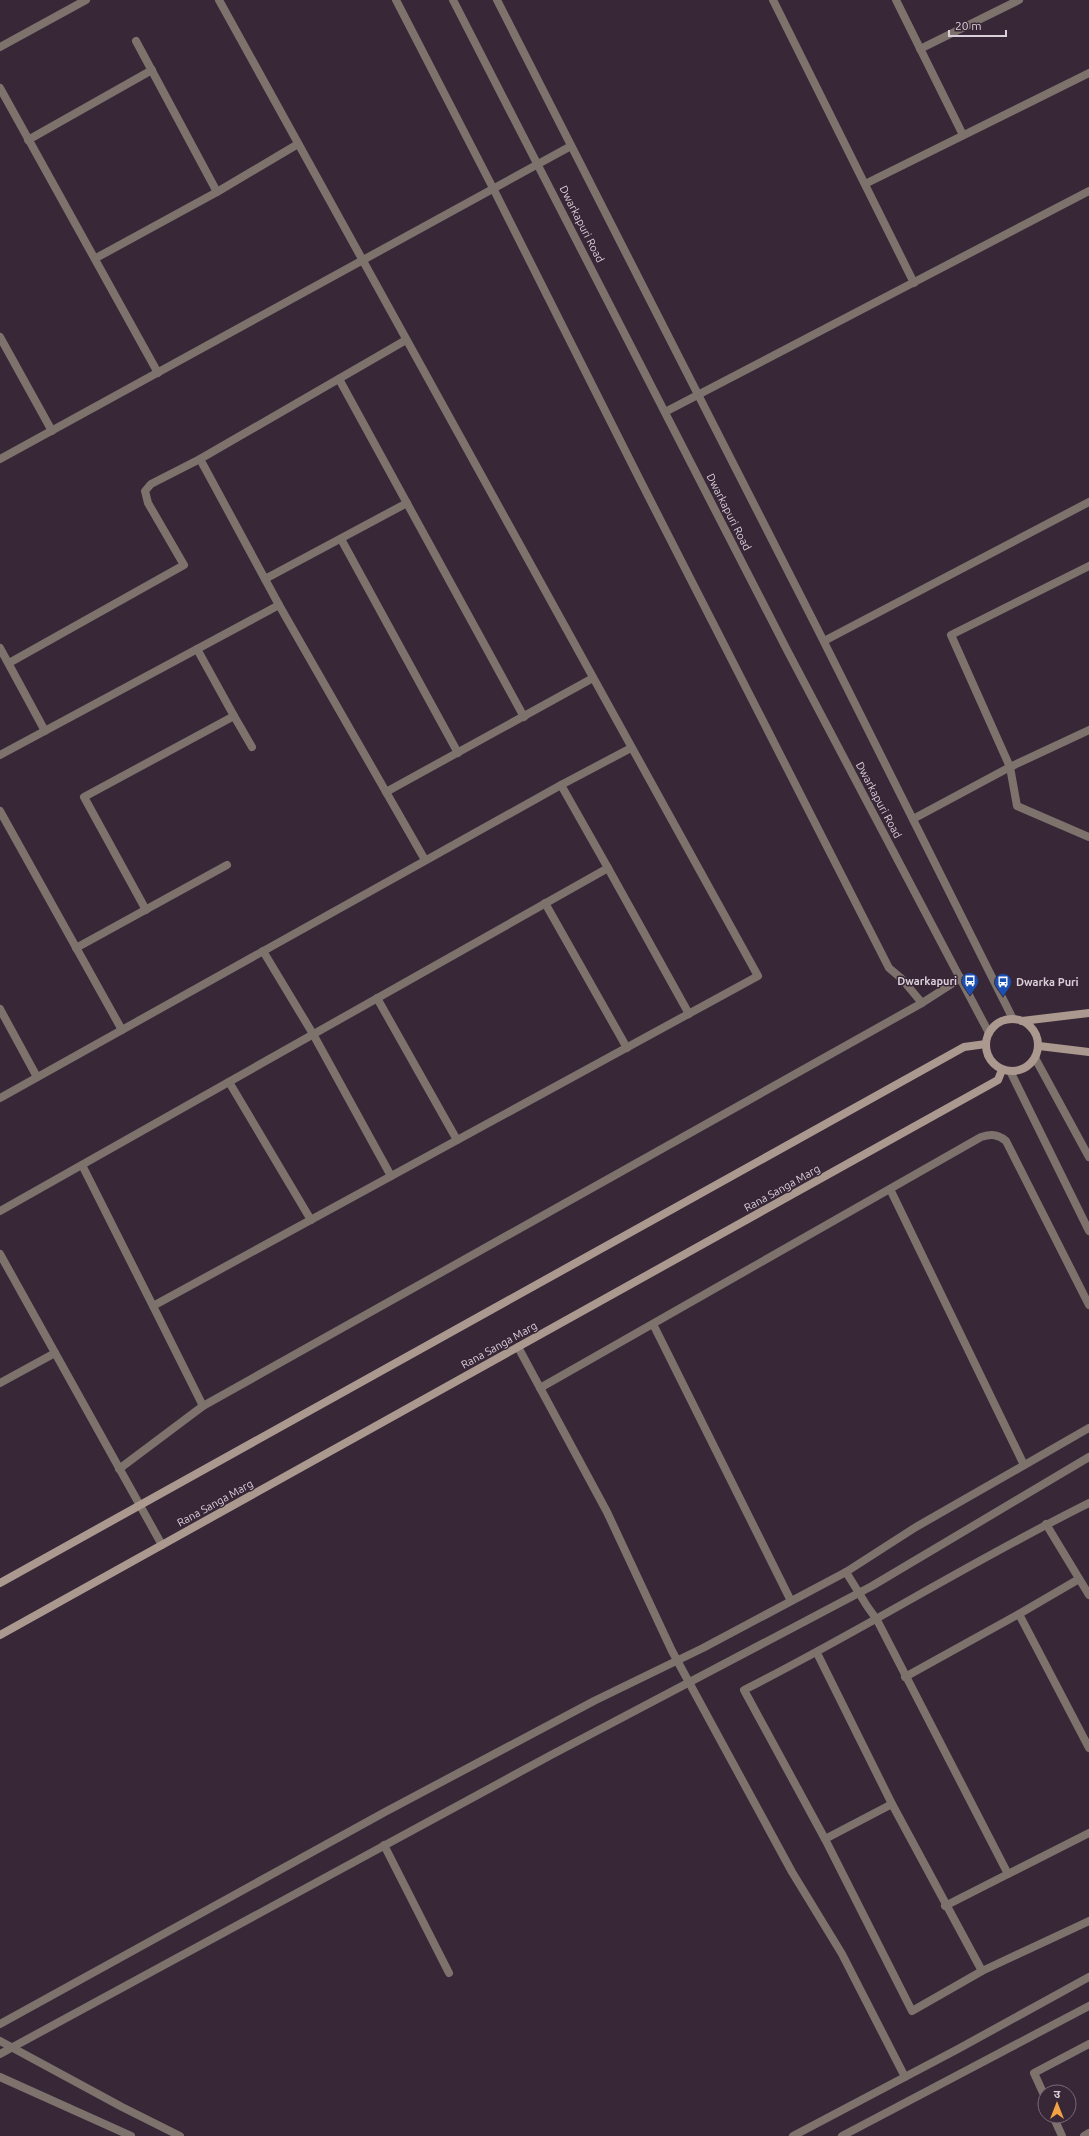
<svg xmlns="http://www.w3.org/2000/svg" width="1089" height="2136" viewBox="0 0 1089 2136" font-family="Ubuntu,'Noto Sans Devanagari',sans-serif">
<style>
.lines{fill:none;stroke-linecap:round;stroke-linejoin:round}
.service{stroke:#7d726c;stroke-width:8}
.minor{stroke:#7d726c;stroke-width:8}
.tertiary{stroke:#7d726c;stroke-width:8}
.secondary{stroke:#ab998f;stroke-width:8}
.labels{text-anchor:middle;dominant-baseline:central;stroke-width:3;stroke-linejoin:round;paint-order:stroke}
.street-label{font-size:11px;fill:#dbd0da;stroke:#382737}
.poi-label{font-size:11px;font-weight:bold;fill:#dbd0da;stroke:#382737;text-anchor:end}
</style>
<rect width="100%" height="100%" fill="#382737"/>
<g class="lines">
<!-- service -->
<g class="service">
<polyline points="396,0 494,190 640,480 889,968 902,979 922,1003 961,978"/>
<polyline points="119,1469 203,1406 922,1003"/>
<polyline points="384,1845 449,1973"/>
</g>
<!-- minor -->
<g class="minor">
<polyline points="773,0 914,283"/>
<polyline points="896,0 963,135"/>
<polyline points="136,41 217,192"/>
<polyline points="0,47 86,0"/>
<polyline points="920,49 1019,0"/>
<polyline points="0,88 158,373"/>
<polyline points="28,140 152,70"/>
<polyline points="865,184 1089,73"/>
<polyline points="96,258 217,192 298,144"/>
<polyline points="406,340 200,459 279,605 425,860"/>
<polyline points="339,379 524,717"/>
<polyline points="665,412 1089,191"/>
<polyline points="341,539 458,753"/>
<polyline points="1089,566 951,635 1010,767 1017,806 1089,837"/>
<polyline points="265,579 407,503"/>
<polyline points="824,641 1089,502"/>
<polyline points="0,648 45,731"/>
<polyline points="9,663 184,565 148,503 145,491 151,484 200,459"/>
<polyline points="234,716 252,747"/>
<polyline points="0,755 279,605"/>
<polyline points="561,785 631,748"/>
<polyline points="386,792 593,678"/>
<polyline points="0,811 122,1030"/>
<polyline points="913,819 1010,767 1089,730"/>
<polyline points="608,868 689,1014"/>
<polyline points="545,903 627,1048"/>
<polyline points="146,910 84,797 234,716 197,649"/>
<polyline points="76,948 227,865"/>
<polyline points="263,951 313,1034 391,1176"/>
<polyline points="377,998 457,1140"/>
<polyline points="0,1009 37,1077"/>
<polyline points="229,1082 311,1220"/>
<polyline points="0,1098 561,785 608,868 0,1211"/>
<polyline points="82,1165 153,1306 758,976 219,0"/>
<polyline points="890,1189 1024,1465"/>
<polyline points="153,1306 203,1406"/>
<polyline points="653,1324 791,1601"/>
<polyline points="0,1383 55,1353"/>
<path d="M540,1388L981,1137C991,1134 998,1134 1006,1141L1089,1305"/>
<path d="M1089,1503C972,1561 861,1631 744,1690L825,1839L912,2011L982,1971L1089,1921"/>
<polyline points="1046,1524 1089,1595"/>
<polyline points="846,1572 867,1606 877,1620 1008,1874 1089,1833"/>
<polyline points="1019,1614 1079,1579"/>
<polyline points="817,1653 892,1804 982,1971"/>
<polyline points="905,1677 1019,1614 1089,1748"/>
<polyline points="825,1839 892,1804"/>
<polyline points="945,1906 1008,1874"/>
<polyline points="1045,2097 1034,2073 1089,2044"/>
<polyline points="1053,2116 1062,2136"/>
<polyline points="1084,2136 1089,2133"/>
</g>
<!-- tertiary -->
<g class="tertiary">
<polyline points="453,0 787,650 989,1033"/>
<polyline points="497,0 818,630 1013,1019"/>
<polyline points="0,337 52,431"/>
<polyline points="0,459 571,146"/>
<polyline points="1035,1058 1089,1157"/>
<polyline points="1010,1071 1089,1231"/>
<polyline points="0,1254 162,1545"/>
<polyline points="518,1347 607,1512 672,1651 792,1872 842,1954 905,2077"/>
<polyline points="0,2024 385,1812 594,1701 703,1648 846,1572 916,1527 1089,1428"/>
<polyline points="0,2041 122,2107 180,2136"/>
<polyline points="0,2054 553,1754 872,1586 1089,1457"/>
<polyline points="0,2077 131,2136"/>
<polyline points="793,2136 958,2049 1089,1977"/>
<polyline points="842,2136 1089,2006"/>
</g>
<!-- secondary -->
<g class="secondary">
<circle cx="1012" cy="1045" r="26"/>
<polyline points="1022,1021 1089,1013"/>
<polyline points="1039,1046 1089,1052"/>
<polyline points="0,1583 964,1047 986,1044"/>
<polyline points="0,1635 998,1080 1002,1070"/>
</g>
</g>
<!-- icons -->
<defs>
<symbol id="bus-pin" viewBox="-11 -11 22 30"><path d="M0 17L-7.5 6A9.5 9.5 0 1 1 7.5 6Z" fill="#1a4fb4" stroke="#382737"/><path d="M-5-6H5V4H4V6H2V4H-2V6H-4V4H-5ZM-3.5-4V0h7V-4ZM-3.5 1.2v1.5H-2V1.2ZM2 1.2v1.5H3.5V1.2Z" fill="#fff"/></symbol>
</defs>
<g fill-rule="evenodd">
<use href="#bus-pin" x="960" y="971" width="20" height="27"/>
<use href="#bus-pin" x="993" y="972" width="20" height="27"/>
</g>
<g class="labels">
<!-- street labels -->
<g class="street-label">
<text transform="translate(582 224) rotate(63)">Dwarkapuri Road</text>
<text transform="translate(729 512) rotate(63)">Dwarkapuri Road</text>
<text transform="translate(879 800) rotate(62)">Dwarkapuri Road</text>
<text transform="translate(782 1188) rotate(-29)">Rana Sanga Marg</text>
<text transform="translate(499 1345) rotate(-29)">Rana Sanga Marg</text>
<text transform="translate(215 1503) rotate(-29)">Rana Sanga Marg</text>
</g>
<!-- poi labels -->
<g class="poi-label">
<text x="957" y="981">Dwarkapuri</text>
<text x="1016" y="982" text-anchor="start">Dwarka Puri</text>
</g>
</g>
<!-- north arrow -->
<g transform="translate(1057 2104)"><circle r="19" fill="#382737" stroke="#796b78"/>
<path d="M0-3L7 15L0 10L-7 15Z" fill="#f4a344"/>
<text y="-6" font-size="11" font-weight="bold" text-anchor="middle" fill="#dbd0da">उ</text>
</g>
<!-- scale -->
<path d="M949 30v6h57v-6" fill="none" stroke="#dbd0da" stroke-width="2"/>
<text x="955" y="30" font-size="12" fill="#dbd0da" stroke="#382737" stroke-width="3" paint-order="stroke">20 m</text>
</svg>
